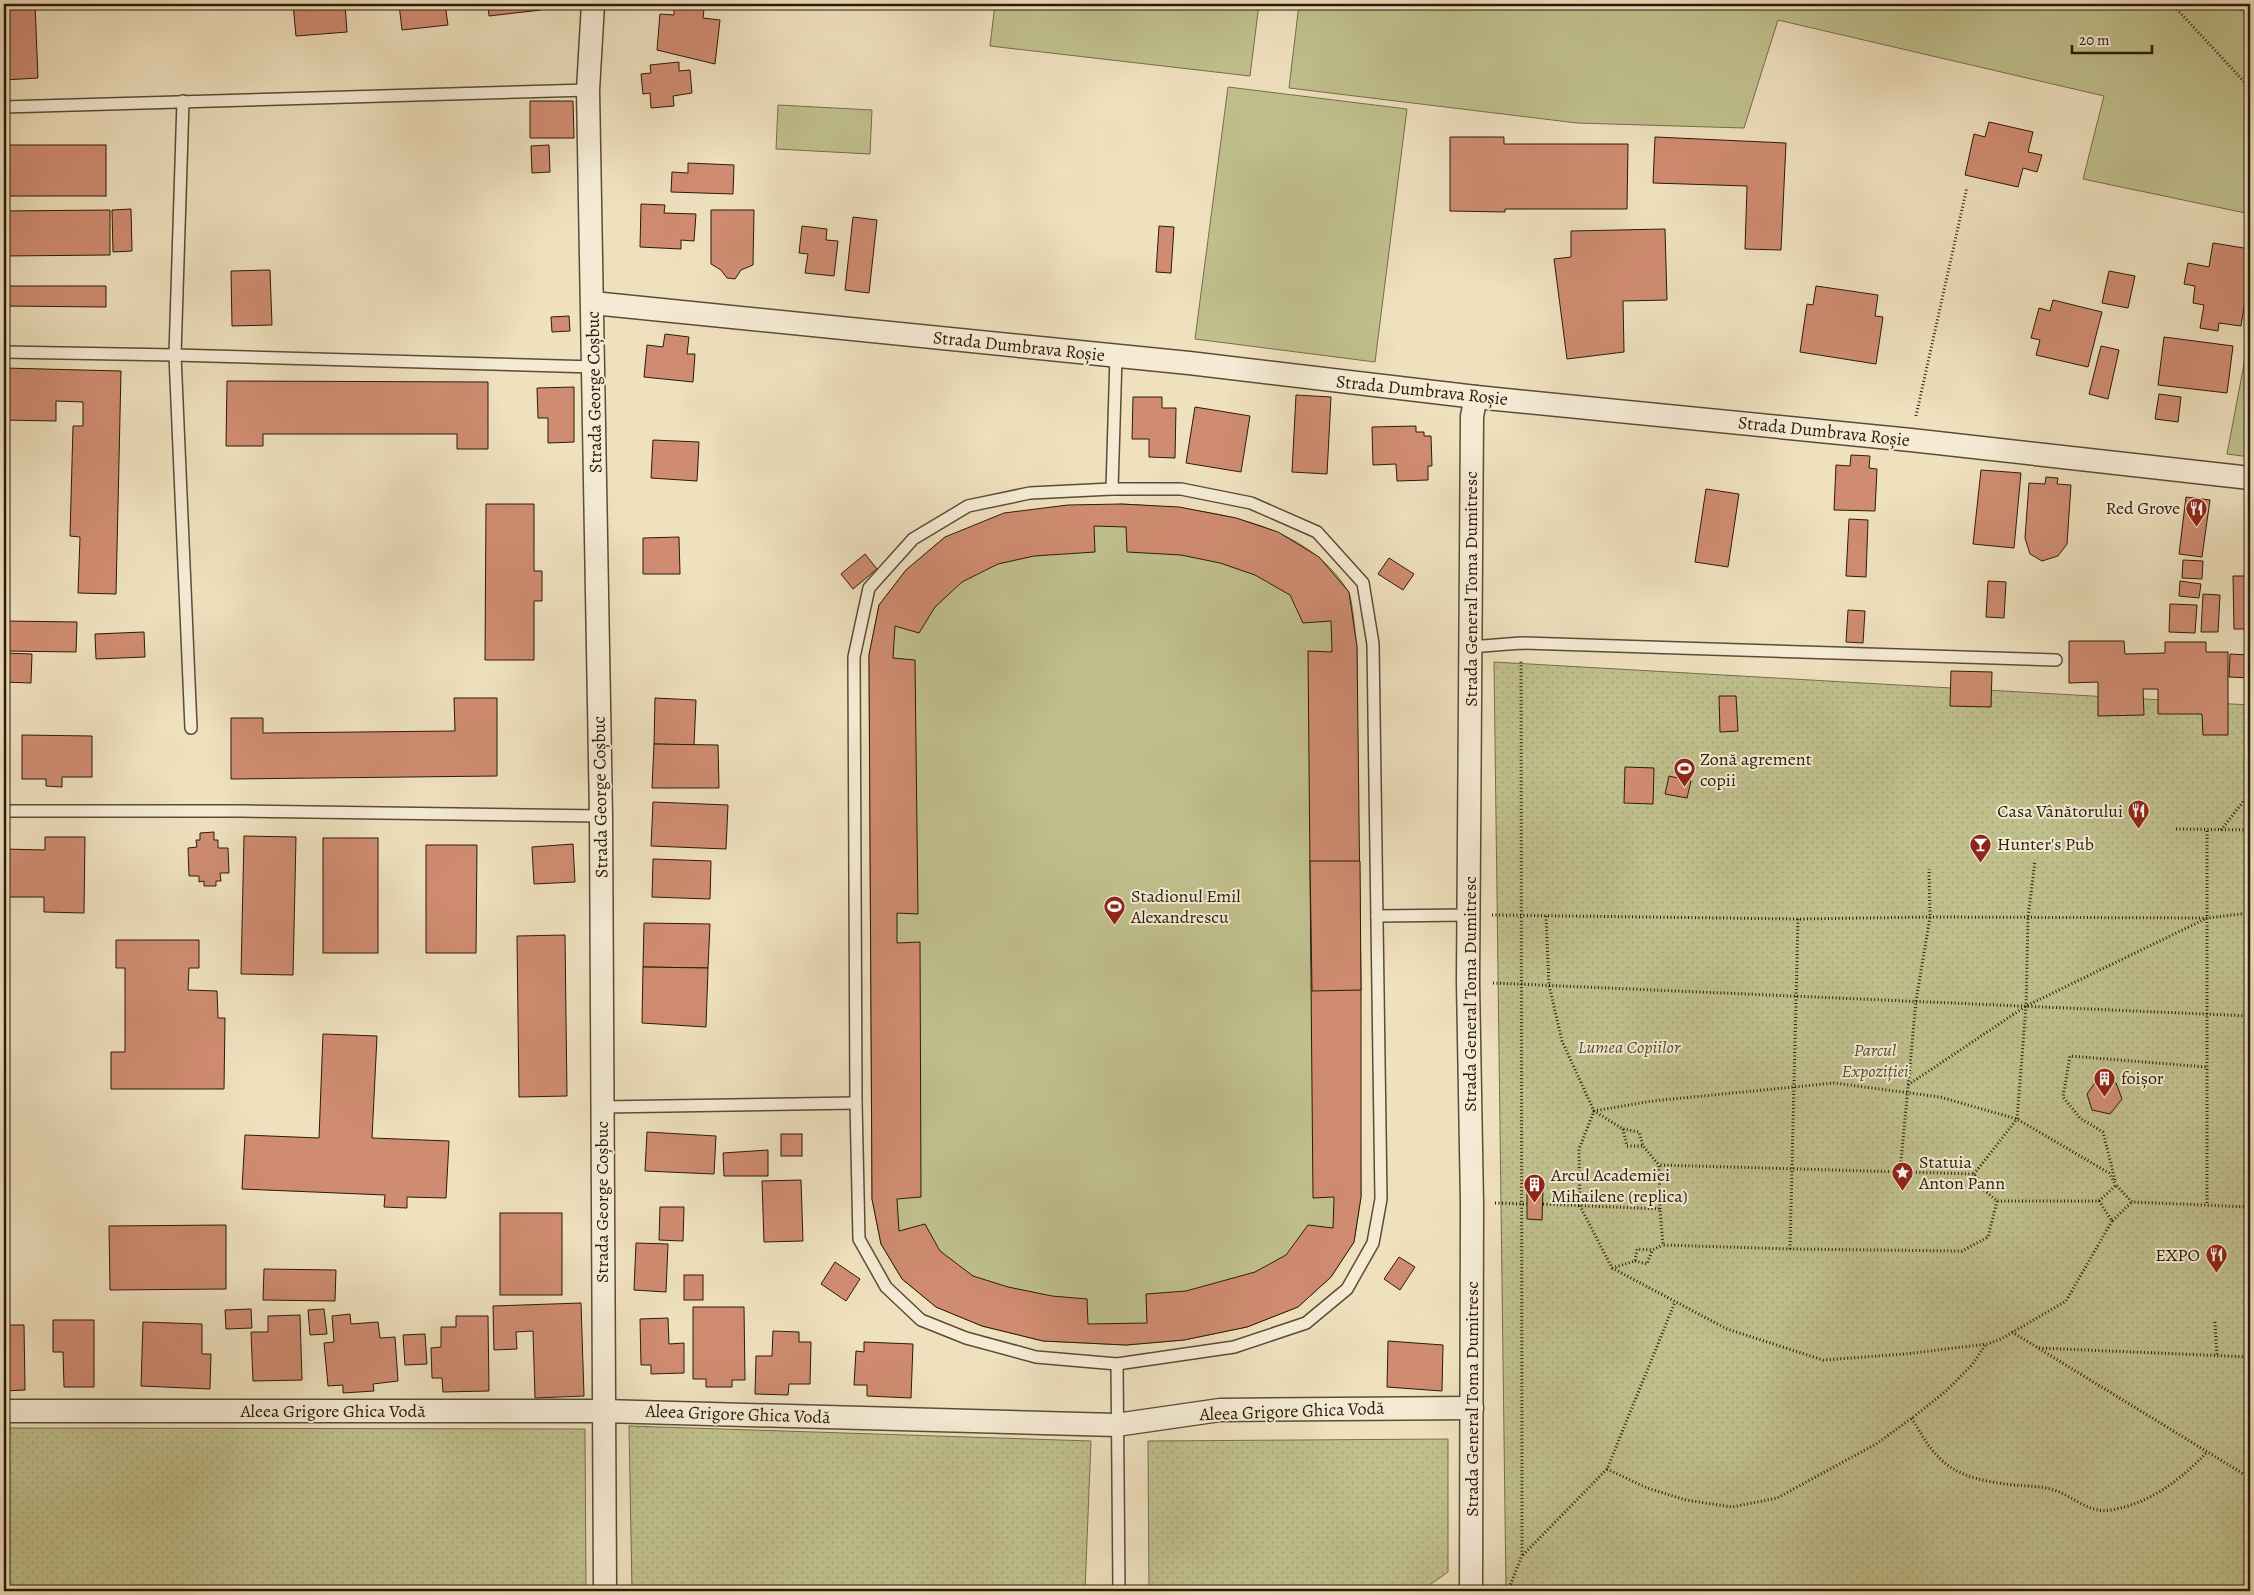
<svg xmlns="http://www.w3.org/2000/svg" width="2254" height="1595" viewBox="0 0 2254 1595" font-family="Alegreya,serif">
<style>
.green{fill:#c0c08d;stroke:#756e4a}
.park{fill:url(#park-dots);stroke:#756e4a}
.building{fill:#d08c72;stroke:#2a1b06;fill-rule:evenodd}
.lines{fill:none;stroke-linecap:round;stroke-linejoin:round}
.service-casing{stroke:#5b4c34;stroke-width:14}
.minor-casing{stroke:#5b4c34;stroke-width:25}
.path{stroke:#2a1b06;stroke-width:3;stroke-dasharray:1 2.5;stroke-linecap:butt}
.service{stroke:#f5ebd5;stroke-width:11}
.minor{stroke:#f5ebd5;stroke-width:22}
.labels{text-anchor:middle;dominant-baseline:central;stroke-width:4;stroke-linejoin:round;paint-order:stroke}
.street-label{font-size:18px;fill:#2a1b06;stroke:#f5ebd5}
.poi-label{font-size:18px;fill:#2a1b06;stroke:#f5ebd5;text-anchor:start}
.park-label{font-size:18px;font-style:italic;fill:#574d2e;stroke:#f5ebd5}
</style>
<defs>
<pattern id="park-dots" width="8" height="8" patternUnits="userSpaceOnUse" patternTransform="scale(1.25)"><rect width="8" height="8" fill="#c0c08d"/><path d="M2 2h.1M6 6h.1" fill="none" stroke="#a5a478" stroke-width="1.8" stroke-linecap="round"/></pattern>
</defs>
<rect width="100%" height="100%" fill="#efe0be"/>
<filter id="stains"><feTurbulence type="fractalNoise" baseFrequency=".004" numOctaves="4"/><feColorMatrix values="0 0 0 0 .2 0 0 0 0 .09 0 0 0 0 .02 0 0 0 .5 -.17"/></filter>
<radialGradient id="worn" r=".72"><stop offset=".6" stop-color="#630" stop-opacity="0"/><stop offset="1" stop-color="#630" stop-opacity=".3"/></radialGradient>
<!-- green -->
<g class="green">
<polygon points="995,4 1259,4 1250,76 990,46"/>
<polygon points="1299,4 2250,4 2250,214 2083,179 2104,96 1778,20 1744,128 1577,123 1289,88"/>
<polygon points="1228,87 1407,109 1375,362 1195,339"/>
<polygon points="778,105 872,110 870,154 776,149"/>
<polygon points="2250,332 2250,457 2227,454"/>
<path d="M1121,504C1199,508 1302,517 1348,591C1353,600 1355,635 1357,647L1361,1197L1354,1242L1331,1277L1298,1307L1247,1327L1184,1340L1126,1345L1043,1341L982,1326L936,1307L902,1279L881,1244L872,1199L869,655L879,605L906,570L945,537Z"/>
</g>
<!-- park -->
<g class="park">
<polygon points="1494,662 2250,705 2250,1591 1506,1591"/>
<polygon points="629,1426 1091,1441 1085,1591 632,1591"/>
<polygon points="4,1428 585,1429 586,1591 4,1591"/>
<polygon points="1448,1439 1448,1572 1421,1591 1149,1591 1148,1441"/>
</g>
<!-- building -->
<g class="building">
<polygon points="4,4 35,4 38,78 4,80"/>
<polygon points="293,4 345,4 347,32 296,36"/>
<polygon points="399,4 445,4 448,25 402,30"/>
<polygon points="488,4 541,4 541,10 489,16"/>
<polygon points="674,6 704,9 703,18 720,20 715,64 657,50 660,14 674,15"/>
<polygon points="679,62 679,71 690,70 692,93 673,96 674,106 651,108 650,93 643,94 641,74 651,73 650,65"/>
<polygon points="530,101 573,101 574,138 530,138"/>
<polygon points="1989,122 2033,132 2028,152 2042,155 2037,172 2023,168 2018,187 1965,175 1974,134 1985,137"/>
<polygon points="1450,137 1504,137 1504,144 1628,144 1627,209 1505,209 1505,212 1450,211"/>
<polygon points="1655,137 1786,143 1781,250 1745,249 1747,186 1653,183"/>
<rect x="4" y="145" width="102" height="51"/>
<polygon points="549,145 550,172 532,173 531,146"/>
<polygon points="688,163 734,165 733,194 671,192 672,172 688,173"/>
<polygon points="641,204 665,205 664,213 696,214 694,241 681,240 681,249 640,247"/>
<polygon points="131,209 132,251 113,252 112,210"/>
<polygon points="110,210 110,255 4,256 4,211"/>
<polygon points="711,210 754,210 753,265 741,270 735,279 727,278 721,270 711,264"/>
<polygon points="853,217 877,220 869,293 845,290"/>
<polygon points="802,226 827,229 826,240 838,241 834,276 805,273 808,254 799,253"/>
<polygon points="1159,226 1174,227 1171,273 1156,272"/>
<polygon points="1665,229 1667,300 1623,301 1624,352 1567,359 1554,259 1571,257 1571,231"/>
<polygon points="2213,243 2250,249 2250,269 2241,326 2219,323 2218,331 2200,328 2204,305 2193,303 2195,286 2184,284 2188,263 2209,267"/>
<polygon points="270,270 272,325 232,326 231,271"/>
<polygon points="2109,271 2135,276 2128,308 2102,303"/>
<polygon points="4,286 106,286 106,307 4,306"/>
<polygon points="1816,286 1878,295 1875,316 1883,317 1876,364 1800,352 1807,304 1813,305"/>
<polygon points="2053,300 2102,312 2088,367 2036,355 2040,340 2031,338 2039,308 2050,311"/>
<polygon points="569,316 570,331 552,332 551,317"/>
<polygon points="665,334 689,337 687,354 695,354 693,382 644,377 647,345 663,347"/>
<polygon points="2164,337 2233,346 2227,393 2158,385"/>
<polygon points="2101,346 2119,350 2108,399 2089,394"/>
<polygon points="4,368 121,371 116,594 78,593 80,537 70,536 73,426 83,426 83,402 56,401 56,421 4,420"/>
<polygon points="227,381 488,382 488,449 457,449 457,434 263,434 263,446 226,446"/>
<polygon points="574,387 574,442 548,443 548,418 538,418 537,388"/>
<polygon points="2159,394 2181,397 2178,422 2155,419"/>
<polygon points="1296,395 1331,397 1327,474 1292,472"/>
<polygon points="1133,397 1162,397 1162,408 1176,408 1175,458 1149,457 1149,439 1132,439"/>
<polygon points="1195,407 1250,416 1241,472 1186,463"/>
<polygon points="1416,426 1416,432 1424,432 1424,436 1431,436 1432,466 1428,466 1428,480 1397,481 1396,464 1373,465 1372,427"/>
<polygon points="653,440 699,442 697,481 651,478"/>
<polygon points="1851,455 1870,456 1869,468 1877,469 1875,511 1834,510 1836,465 1850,466"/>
<polygon points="1981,470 2021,473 2014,548 1973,544"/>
<polygon points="2046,477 2058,478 2057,484 2071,485 2067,544 2058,556 2042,561 2030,554 2025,538 2029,483 2045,484"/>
<polygon points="1706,489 1739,494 1728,567 1695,562"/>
<polygon points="2186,497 2210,500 2202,557 2179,554"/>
<polygon points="486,504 534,504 534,571 542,571 542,601 534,601 534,660 485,660"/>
<path d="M1121,504L1179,507L1236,518L1278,532L1319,557L1349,592L1357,647L1361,990V1197L1354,1242L1331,1277L1298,1307L1247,1327L1184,1340L1126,1345L1043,1341L982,1326L936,1307L902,1279L881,1244L872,1199L869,655L879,605L906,570L945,537L1004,513L1068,505ZM1094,526L1126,527L1127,552L1181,555L1220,563L1255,575L1290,595L1303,623L1331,621L1332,652L1308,651L1313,1198L1334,1197L1333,1228L1308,1225L1286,1255L1255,1272L1186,1291L1146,1294L1147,1323L1088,1324L1087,1299L1052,1296L1008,1287L973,1276L940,1251L925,1224L899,1231L897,1199L921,1197L920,942L897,943V913L918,914L915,660L893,658L895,626L919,633L935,607L962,582L998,564L1034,556L1095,552Z"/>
<polygon points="1849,519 1868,520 1866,577 1846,576"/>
<polygon points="679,537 680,574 643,574 643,538"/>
<polygon points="865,554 877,569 853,589 841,574"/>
<polygon points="1389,558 1414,574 1403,590 1378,574"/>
<polygon points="2183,560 2203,561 2202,579 2182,578"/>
<polygon points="2233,576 2250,576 2250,629 2234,629"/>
<polygon points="1988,581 2006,582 2004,618 1986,617"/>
<polygon points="2180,581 2201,584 2199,598 2179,596"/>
<polygon points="2203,594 2220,595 2218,632 2201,632"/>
<polygon points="2170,604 2197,605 2195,633 2169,632"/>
<polygon points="1848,610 1865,611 1863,643 1846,642"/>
<polygon points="4,621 77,622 76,652 4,651"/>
<polygon points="144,632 145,657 96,659 95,634"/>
<polygon points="2069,641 2124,641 2125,654 2165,653 2165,642 2206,642 2206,652 2228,652 2228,735 2203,735 2202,714 2158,714 2158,689 2143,689 2144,715 2098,716 2098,682 2069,683"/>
<polygon points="4,653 32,654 31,683 4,682"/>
<polygon points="2230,654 2250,655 2250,678 2229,677"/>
<polygon points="1951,671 1992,672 1991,707 1950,706"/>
<polygon points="1719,696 1736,696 1738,731 1720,732"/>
<polygon points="454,698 497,698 497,776 231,779 231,718 263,718 263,733 455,731"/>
<polygon points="655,698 696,700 694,745 654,744"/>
<polygon points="22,735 92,736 92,777 62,777 62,787 46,786 46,779 22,779"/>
<polygon points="654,744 718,745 719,788 652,788"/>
<polygon points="1625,767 1654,768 1653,804 1624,803"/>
<polygon points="1669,776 1691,781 1687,798 1665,794"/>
<polygon points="653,802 728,805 726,849 651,846"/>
<polygon points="214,832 214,840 218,840 218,848 228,848 229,873 220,873 221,881 216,881 216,886 204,886 204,881 199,882 199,876 189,876 188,848 197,847 196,840 200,840 200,833"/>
<polygon points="244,836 296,837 293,975 241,974"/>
<polygon points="45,837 85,837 84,913 44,912 44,897 4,897 4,849 45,850"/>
<rect x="323" y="838" width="55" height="115"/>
<polygon points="573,844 575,882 534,884 532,847"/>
<polygon points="426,845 477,845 476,953 426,953"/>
<polygon points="653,859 711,861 710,899 652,897"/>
<polygon points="1310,861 1360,861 1361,990 1312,991"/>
<polygon points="644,923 710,924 708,968 643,967"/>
<polygon points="565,935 567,1096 519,1097 517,936"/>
<polygon points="116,940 199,940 199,968 189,968 188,990 217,991 218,1018 225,1018 224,1089 111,1089 111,1052 125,1052 125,968 116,968"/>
<polygon points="643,967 708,968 706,1027 642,1023"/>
<polygon points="323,1034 377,1036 372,1138 449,1141 446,1198 407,1197 407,1208 384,1207 385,1195 242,1189 245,1135 319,1138"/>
<polygon points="2097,1080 2116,1083 2122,1099 2110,1114 2092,1110 2087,1094"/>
<polygon points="647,1132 716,1136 714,1174 645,1171"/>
<rect x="781" y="1134" width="21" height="22"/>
<polygon points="768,1150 768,1176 724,1176 723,1153"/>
<polygon points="801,1180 803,1241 764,1242 762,1181"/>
<polygon points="1527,1188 1543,1189 1542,1220 1527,1219"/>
<polygon points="660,1207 684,1207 683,1241 659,1240"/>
<rect x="500" y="1213" width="62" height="82"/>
<polygon points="226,1225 226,1289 110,1290 109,1226"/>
<polygon points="636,1243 668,1244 666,1292 634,1290"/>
<polygon points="1399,1257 1415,1267 1400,1290 1384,1279"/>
<polygon points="835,1262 860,1279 846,1301 821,1284"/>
<polygon points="264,1269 336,1270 335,1301 263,1300"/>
<rect x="684" y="1275" width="19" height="25"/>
<polygon points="581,1303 584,1396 535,1398 533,1331 516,1332 517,1349 494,1350 493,1306"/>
<polygon points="693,1307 744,1307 745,1380 732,1380 732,1387 706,1387 706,1379 693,1379"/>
<polygon points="251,1309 252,1328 226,1329 225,1310"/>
<polygon points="324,1309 327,1334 310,1335 308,1310"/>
<polygon points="350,1314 351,1324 378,1322 380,1338 395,1337 398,1381 373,1384 374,1391 343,1393 343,1385 328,1386 324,1343 334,1342 332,1316"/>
<polygon points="300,1315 302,1380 253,1381 251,1332 268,1332 268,1316"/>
<polygon points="456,1316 488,1316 489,1391 443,1392 442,1378 432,1378 431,1348 441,1347 441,1327 456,1327"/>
<polygon points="668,1318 669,1344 684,1343 684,1373 651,1374 651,1365 641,1365 640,1319"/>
<polygon points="53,1320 94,1320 94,1387 64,1387 63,1352 53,1352"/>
<polygon points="143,1322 202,1324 202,1354 211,1354 210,1389 141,1386"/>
<polygon points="4,1325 24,1325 25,1390 4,1391"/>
<polygon points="773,1331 799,1332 799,1342 811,1342 810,1384 789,1384 788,1395 755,1394 756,1356 772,1356"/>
<polygon points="425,1334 427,1364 405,1365 403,1335"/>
<polygon points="1388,1341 1443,1345 1442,1391 1387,1387"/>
<polygon points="864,1342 913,1344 911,1398 867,1396 867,1385 854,1385 856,1351 864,1352"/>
</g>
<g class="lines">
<defs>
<g id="service">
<polyline points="183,101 175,355 191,728"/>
<polyline points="4,107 588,90"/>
<polyline points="4,352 175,355 594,367"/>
<polygon points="1112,489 1181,489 1251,503 1317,532 1363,583 1373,644 1381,1199 1373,1243 1347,1289 1306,1323 1234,1347 1117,1364 1036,1357 966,1338 921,1320 886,1287 859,1239 856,1103 854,657 869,588 913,539 968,506 1030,493"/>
<polyline points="1112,489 1116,356"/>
<polyline points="1470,647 1521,643 2056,660"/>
<polyline points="4,811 243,811 601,816"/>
<polyline points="1377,916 1469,915"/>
<polyline points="602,1107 856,1103"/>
<polyline points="1117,1364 1119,1591"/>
</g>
<g id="minor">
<polyline points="593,4 588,90 601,816 605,1591"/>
<polyline points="593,303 1189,363 1476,397 1911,440 2250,478"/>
<polyline points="4,1411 603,1411 1116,1425 1220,1410 1472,1408"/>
<polyline points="1471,1591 1472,1204 1468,982 1472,416 1476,397"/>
</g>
</defs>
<!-- service casing -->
<use href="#service" class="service-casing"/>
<!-- minor casing -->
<use href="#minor" class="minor-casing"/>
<!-- path -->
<g class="path">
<polyline points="2172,4 2250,88"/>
<polyline points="2237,4 2250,19"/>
<polyline points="1916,416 1967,187"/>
<polyline points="2176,829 2250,830"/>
<polyline points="2221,830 2250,793"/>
<polyline points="2207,831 2207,1205"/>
<polyline points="1492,915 1798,919 1930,917 2207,918 2250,913"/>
<polyline points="1546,916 1549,985 1562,1041 1594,1111 1623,1129 1639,1132 1643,1146 1659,1165"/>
<polyline points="1493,983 2250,1016"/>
<polyline points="1908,1085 2026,1006 2205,919"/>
<polyline points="1623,1129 1627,1146 1643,1146"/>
<polyline points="1900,1172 1916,1001 1930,917 1929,869"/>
<polyline points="1974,1174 2017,1119 2026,1006 2028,917 2035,861"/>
<polyline points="2115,1180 2103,1132 2080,1118 2063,1097 2070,1056 2206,1067"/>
<polyline points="2099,1201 2116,1185 2132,1202 2250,1207"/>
<polyline points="1495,1203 1527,1204"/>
<polyline points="1543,1204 1660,1209 1663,1245 1790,1249 1962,1251 1988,1237 1997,1201"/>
<polyline points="1660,1209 1659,1165 1974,1174 1984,1190 1997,1201 2099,1201 2112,1221 2132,1202"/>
<polyline points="2112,1221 2066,1301 2001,1339 1987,1344 1905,1354 1823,1360 1727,1329 1612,1268 1580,1206 1579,1149 1594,1111 1652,1101 1834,1083 1940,1097 2017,1119 2109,1173 2116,1185"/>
<polyline points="1790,1249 1798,919"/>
<polyline points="1635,1261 1647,1264 1652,1251"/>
<polyline points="1612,1268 1635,1261 1637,1249 1652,1250 1663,1245"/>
<polyline points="2215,1322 2217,1356"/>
<polyline points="2012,1332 2250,1478"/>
<polyline points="2039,1348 2250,1357"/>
<path d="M1912,1418C1939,1468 1956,1478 2013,1485C2027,1486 2041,1486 2054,1490C2073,1496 2089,1514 2111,1510C2149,1504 2182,1479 2207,1452"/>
<polyline points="1607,1469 1647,1488 1686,1500 1732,1507 1777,1498 1876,1444 1912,1418 1946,1391 1972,1365 1986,1344"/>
<polyline points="1523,1555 1607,1469 1675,1302"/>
<polyline points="1508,1591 1522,1555 1521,661"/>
</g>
<!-- service -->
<use href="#service" class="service"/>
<!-- minor -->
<use href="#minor" class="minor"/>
</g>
<!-- icons -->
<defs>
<symbol id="restaurant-pin" viewBox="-11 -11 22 30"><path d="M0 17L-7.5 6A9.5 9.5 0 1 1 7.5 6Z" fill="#8f2418" stroke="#f5ebd5"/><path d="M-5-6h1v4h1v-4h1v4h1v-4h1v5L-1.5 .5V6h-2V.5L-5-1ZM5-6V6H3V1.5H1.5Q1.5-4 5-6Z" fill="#fff"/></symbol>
<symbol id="stadium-pin" viewBox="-11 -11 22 30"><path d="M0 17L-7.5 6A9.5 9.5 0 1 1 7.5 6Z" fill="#8f2418" stroke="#f5ebd5"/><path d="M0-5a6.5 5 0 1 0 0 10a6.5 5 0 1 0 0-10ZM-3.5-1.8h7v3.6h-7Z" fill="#fff"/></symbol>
<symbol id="bar-pin" viewBox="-11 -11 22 30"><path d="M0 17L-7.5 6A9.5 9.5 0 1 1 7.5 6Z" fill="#8f2418" stroke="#f5ebd5"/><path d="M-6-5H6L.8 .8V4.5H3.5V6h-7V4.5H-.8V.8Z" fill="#fff"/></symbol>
<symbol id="building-pin" viewBox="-11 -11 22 30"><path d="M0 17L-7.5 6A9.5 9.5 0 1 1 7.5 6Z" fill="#8f2418" stroke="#f5ebd5"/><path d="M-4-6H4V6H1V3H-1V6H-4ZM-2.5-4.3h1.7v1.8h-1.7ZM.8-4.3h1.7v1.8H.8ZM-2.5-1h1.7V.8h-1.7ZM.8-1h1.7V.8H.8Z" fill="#fff"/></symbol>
<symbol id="sight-pin" viewBox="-11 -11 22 30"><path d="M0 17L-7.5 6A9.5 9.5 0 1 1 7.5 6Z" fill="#8f2418" stroke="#f5ebd5"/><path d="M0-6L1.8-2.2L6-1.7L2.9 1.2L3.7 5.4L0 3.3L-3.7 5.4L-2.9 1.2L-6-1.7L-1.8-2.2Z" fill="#fff"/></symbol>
</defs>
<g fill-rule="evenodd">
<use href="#restaurant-pin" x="2184" y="496" width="25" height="34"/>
<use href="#stadium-pin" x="1672" y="756" width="25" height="34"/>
<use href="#restaurant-pin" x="2126" y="798" width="25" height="34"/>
<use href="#bar-pin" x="1968" y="832" width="25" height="34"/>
<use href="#stadium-pin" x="1102" y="894" width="25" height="34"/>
<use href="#building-pin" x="2092" y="1066" width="25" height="34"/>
<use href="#sight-pin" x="1890" y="1160" width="25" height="34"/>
<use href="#building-pin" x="1522" y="1172" width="25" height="34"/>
<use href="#restaurant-pin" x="2204" y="1242" width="25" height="34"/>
</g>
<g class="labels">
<!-- street labels -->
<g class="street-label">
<text transform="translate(1019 346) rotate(6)">Strada Dumbrava Roșie</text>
<text transform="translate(1422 390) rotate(6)">Strada Dumbrava Roșie</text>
<text transform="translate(594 392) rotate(-91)">Strada George Coșbuc</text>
<text transform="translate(1824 431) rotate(6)">Strada Dumbrava Roșie</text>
<text transform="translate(1471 589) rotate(-90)">Strada General Toma Dumitresc</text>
<text transform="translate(600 797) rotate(-91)">Strada George Coșbuc</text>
<text transform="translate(1470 994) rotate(-90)">Strada General Toma Dumitresc</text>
<text transform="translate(602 1202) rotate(-90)">Strada George Coșbuc</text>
<text transform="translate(1472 1399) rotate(-90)">Strada General Toma Dumitresc</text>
<text x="333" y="1411">Aleea Grigore Ghica Vodă</text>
<text transform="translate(1292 1411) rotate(-2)">Aleea Grigore Ghica Vodă</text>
<text transform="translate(738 1414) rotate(2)">Aleea Grigore Ghica Vodă</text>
</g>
<!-- poi labels -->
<g class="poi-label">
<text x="2180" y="508" text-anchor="end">Red Grove</text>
<text x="1700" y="759">Zonă agrement<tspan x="1700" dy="21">copii</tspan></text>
<text x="2123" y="811" text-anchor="end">Casa Vânătorului</text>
<text x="1997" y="844">Hunter's Pub</text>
<text x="1131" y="896">Stadionul Emil<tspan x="1131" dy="21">Alexandrescu</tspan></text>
<text x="2121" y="1078">foișor</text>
<text x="1919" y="1162">Statuia<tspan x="1919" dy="21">Anton Pann</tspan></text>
<text x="1551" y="1175">Arcul Academiei<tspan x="1551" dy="21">Mihailene (replica)</tspan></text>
<text x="2200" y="1255" text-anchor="end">EXPO</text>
</g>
<!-- park labels -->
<g class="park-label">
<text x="1629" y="1047">Lumea Copiilor</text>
<text x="1875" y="1050">Parcul<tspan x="1875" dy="21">Expoziției</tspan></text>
</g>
</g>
<!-- margin -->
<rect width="2254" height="1595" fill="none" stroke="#efe0be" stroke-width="20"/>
<rect x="5" y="5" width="2244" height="1585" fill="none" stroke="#2a1b06" stroke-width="2.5"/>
<rect x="10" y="10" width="2234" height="1575" fill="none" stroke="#2a1b06"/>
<!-- scale -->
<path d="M2072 45v8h80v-8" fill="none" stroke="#2a1b06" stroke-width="2.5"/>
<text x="2079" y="45" font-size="15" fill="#2a1b06" stroke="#f5ebd5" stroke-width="4" paint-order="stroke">20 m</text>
<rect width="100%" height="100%" filter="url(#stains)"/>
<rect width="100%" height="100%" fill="url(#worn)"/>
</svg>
